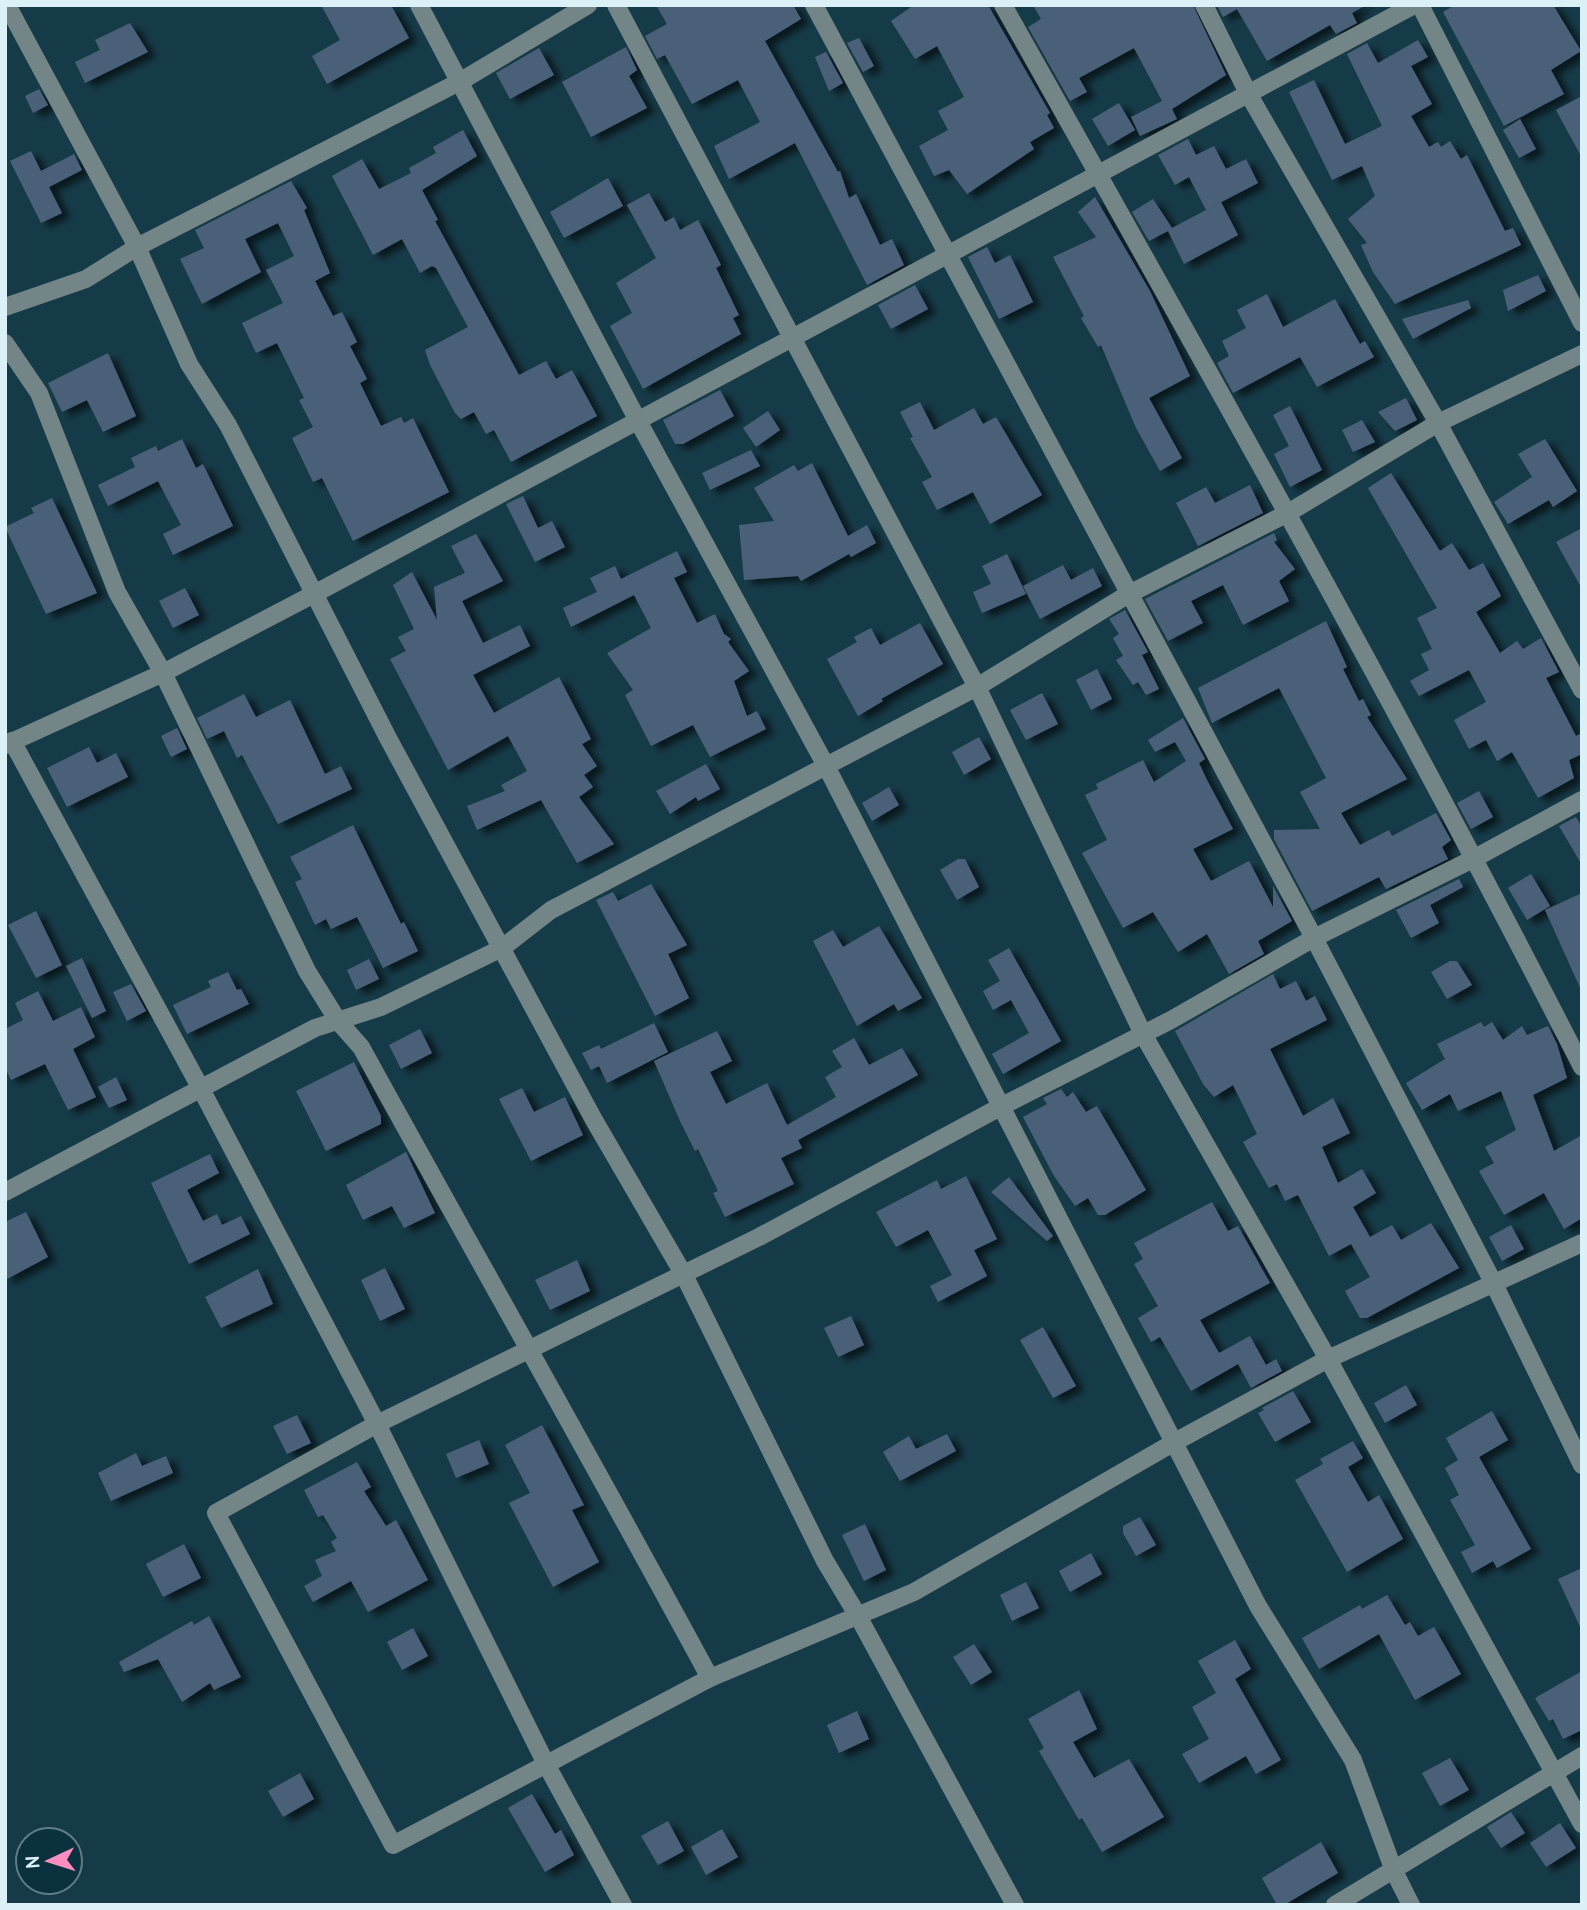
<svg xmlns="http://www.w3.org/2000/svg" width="1587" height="1910" viewBox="0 0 1587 1910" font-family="'PT Sans',sans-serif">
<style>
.building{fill:#4a6178;filter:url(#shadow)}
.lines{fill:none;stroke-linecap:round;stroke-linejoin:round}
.minor{stroke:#738586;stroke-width:18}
</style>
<defs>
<filter id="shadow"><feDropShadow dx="8" dy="4.5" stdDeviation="3.5" flood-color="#0009"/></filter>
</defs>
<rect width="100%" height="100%" fill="#163b48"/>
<!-- building -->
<g class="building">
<polygon points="321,5 391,5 409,38 327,84 312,56 340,40"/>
<polygon points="656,5 793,5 801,19 765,41 838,172 840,171 849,198 856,194 880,245 892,239 904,265 867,285 795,143 729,179 714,146 760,122 738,80 692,104 665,55 657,59 645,36 667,24"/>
<polygon points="914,5 988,5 1050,113 1047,115 1054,128 1030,142 1034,149 967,194 949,170 934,176 919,146 948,130 938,111 964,97 937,46 915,59 891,21"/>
<polygon points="1033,5 1193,5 1226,75 1172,109 1177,119 1140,136 1131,117 1162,101 1134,48 1079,78 1087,92 1070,101 1028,27 1041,19"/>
<polygon points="1217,5 1366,5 1352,13 1357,23 1336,34 1330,25 1267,61 1237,9 1223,17"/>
<polygon points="1455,5 1553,5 1581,51 1551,70 1564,94 1504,126 1443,12"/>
<polygon points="130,23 148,52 85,83 75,62 100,50 95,40"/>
<polygon points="859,38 874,66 863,72 847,43"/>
<polygon points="1418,40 1428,57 1411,66 1432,104 1411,116 1429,147 1438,142 1441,147 1450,141 1461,159 1467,155 1505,231 1513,228 1521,245 1395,304 1373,272 1361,245 1367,243 1348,219 1375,196 1362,166 1332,180 1289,92 1314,80 1345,144 1382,126 1347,54 1367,43 1378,63"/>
<polygon points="626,47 637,70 629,76 647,108 591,137 562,82"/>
<polygon points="539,48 554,75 510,99 496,73"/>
<polygon points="826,52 843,83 829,91 815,57"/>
<polygon points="39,89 48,105 33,113 25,96"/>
<polygon points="1582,96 1582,158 1556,110"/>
<polygon points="1119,103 1135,130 1108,146 1092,119"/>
<polygon points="1520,119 1536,149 1519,158 1503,130"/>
<polygon points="463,130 477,156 422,190 438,220 435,221 519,375 546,361 556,379 572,370 597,416 511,462 494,430 486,434 474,412 461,419 455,413 430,365 425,350 468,327 436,268 432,266 420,273 402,239 373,255 332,176 362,159 379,189 411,173 409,168 436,153 433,147"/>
<polygon points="1188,139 1196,155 1214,146 1226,169 1246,159 1258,183 1206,210 1189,177 1175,185 1158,155"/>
<polygon points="31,151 41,171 74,154 82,170 49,187 62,213 41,223 10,161"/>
<polygon points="608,178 623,206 564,238 550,212"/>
<polygon points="291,181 307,208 304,210 330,273 315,281 333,316 342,312 357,342 350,346 367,379 360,383 381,426 401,417 404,423 413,418 449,492 353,541 322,478 313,482 292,438 313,427 299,400 304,398 277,343 256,353 242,323 283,303 266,270 294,256 278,223 245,239 261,272 202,304 180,259 204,248 195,230"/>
<polygon points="649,193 665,222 674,217 680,230 698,220 721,265 716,268 739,315 733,318 741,334 643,389 610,326 632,313 616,283 656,258 627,205"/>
<polygon points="1095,197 1150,291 1190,376 1149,398 1182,458 1160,471 1136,428 1101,345 1098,347 1081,318 1084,316 1053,257 1096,237 1078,212"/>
<polygon points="1153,199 1172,228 1221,202 1238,235 1184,264 1168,231 1149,241 1132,212"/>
<polygon points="987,247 995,263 1010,255 1033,302 999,319 968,257"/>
<polygon points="1538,275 1546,291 1508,311 1503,290"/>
<polygon points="915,285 928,309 891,329 878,305"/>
<polygon points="1267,294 1283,327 1335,299 1360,344 1365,341 1374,357 1317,387 1300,357 1233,393 1217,363 1229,356 1222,341 1246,328 1237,310"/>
<polygon points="1468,300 1471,308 1413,339 1402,319"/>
<polygon points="108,353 136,416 103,432 87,400 62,412 48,383"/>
<polygon points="720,390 734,416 683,444 675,444 663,420"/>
<polygon points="1406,398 1417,420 1395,431 1378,412"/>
<polygon points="920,402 934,430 974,408 983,424 996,417 1042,495 990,524 973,492 937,510 922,482 932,477 910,438 913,437 900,412"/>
<polygon points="1290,406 1322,470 1290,487 1274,454 1289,446 1273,415"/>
<polygon points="768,411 780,430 756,447 743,428"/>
<polygon points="1362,420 1375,442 1353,452 1342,430"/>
<polygon points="182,439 196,468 203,464 233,526 173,555 163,534 181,525 158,481 108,506 98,485 135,467 131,458 156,446 158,451"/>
<polygon points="1545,439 1577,491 1553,507 1549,500 1508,524 1494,502 1532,477 1518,454"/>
<polygon points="751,450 760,466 710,490 702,473"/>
<polygon points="812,463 848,536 867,525 876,543 851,557 849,554 801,581 798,576 744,580 739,525 774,521 754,488 794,465 798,471"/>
<polygon points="1391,473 1440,551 1452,543 1469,570 1483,563 1501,596 1476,612 1500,653 1517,641 1523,649 1541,638 1559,672 1546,678 1576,736 1582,733 1582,754 1569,760 1574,778 1538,798 1512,752 1497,761 1486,740 1469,749 1454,720 1486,702 1469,670 1419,696 1410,681 1429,670 1421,654 1432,649 1417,618 1437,608 1368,488"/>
<polygon points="1250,485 1263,513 1198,546 1176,503 1206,487 1215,503"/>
<polygon points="523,496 538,528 552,521 565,547 535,562 506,504"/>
<polygon points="52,498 97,593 46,614 5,527 34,513 31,508"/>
<polygon points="1582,528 1582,589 1556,542"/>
<polygon points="1274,533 1277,540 1274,542 1295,569 1279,581 1289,601 1243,625 1223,585 1191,601 1203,623 1168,641 1145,599"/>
<polygon points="476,534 503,581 462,601 483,643 520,625 530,646 473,675 494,713 559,677 591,739 582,744 597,766 584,775 593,787 579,797 614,844 577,863 541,800 477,830 467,806 505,791 501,785 527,771 508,736 448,770 390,659 406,651 398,637 414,629 393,585 412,572 437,620 434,587 465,573 451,546"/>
<polygon points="677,551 687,572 674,578 697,623 715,614 724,634 731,639 728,642 749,671 734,681 747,716 757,711 766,729 710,757 693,725 651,746 625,695 633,690 607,653 651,628 634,595 571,627 563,608 597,592 590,578 615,566 621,579"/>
<polygon points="1007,554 1026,594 982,613 973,592 991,584 982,566"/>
<polygon points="1063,565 1071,580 1093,568 1102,586 1040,619 1023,586"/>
<polygon points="185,588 199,615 173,628 159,601"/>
<polygon points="1125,610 1148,652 1142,655 1159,689 1146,695 1138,682 1133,685 1116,660 1123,656 1113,638 1119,634 1109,619"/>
<polygon points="1326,621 1347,667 1343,669 1359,701 1363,699 1371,715 1367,717 1407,779 1341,813 1360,845 1389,830 1392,836 1436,813 1451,840 1442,847 1448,859 1386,889 1379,877 1312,911 1274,839 1274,830 1320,829 1300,792 1326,778 1279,688 1212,723 1198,688"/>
<polygon points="920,623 943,664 881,699 883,701 858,716 827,659 857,642 854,637 871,628 880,645"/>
<polygon points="1097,669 1112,699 1091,710 1076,680"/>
<polygon points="1042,693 1058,724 1026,740 1010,710"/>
<polygon points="244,694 256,717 290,700 325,774 341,766 352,789 278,824 242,755 237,758 224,731 207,739 197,718"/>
<polygon points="1183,718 1205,759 1199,763 1206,778 1233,829 1193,849 1211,881 1249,861 1273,907 1273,886 1292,921 1258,941 1264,954 1229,974 1207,934 1178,952 1153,912 1123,928 1082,853 1107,840 1085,795 1098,789 1096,784 1143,760 1154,782 1186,761 1175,742 1155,752 1148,740"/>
<polygon points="177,728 187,749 171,757 161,736"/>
<polygon points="979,737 991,759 964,775 952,752"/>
<polygon points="89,747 97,763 116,753 128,777 67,807 47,768"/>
<polygon points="706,764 720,789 698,801 696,797 670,814 656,791"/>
<polygon points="889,787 899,805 872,821 862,803"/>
<polygon points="1479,791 1493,817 1471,829 1457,803"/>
<polygon points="1576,817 1582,827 1582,865 1559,826"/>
<polygon points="353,825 401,924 404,922 418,951 383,968 357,917 331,929 326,919 315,925 295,882 302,879 290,857"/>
<polygon points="958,859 965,859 979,887 957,900 940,870"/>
<polygon points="1531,874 1550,906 1527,920 1508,888"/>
<polygon points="1459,879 1463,887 1430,905 1439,923 1411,938 1396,910"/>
<polygon points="651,884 687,945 668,954 689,998 655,1016 596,900 613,892 618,901"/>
<polygon points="1582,893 1582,992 1545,910"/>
<polygon points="36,911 62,965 36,978 8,925"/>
<polygon points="879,926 922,998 898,1011 894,1004 857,1026 813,941 833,930 843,947"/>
<polygon points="1009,948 1061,1041 1003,1074 992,1054 1029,1033 1011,1000 993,1010 983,991 1000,981 988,960"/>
<polygon points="82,958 106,1011 92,1018 66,966"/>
<polygon points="369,959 379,979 356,990 347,970"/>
<polygon points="1450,961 1457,961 1472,985 1447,999 1431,972"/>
<polygon points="228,972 237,990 241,989 249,1004 187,1034 173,1005 211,987 208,981"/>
<polygon points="1273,974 1280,989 1296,981 1306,1001 1315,996 1327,1020 1270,1049 1303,1116 1333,1098 1350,1133 1322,1147 1338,1183 1362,1169 1376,1193 1353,1207 1370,1237 1392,1225 1401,1240 1431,1223 1459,1268 1367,1318 1360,1318 1345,1291 1370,1277 1351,1244 1329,1256 1298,1195 1285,1201 1277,1184 1269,1188 1243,1142 1257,1134 1233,1085 1214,1097 1203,1084 1175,1031"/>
<polygon points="131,984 146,1011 127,1021 113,992"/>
<polygon points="38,991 53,1021 81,1007 95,1037 73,1049 96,1097 68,1110 45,1064 11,1080 5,1068 5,1029 23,1020 15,1003"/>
<polygon points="1481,1022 1484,1027 1492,1022 1503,1040 1522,1026 1527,1035 1548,1026 1557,1044 1567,1078 1533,1095 1554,1151 1582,1135 1582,1218 1564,1229 1544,1193 1504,1215 1479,1171 1494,1163 1485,1147 1516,1130 1501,1091 1458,1111 1450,1094 1422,1110 1406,1083 1445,1059 1437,1044"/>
<polygon points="654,1023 668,1052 607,1083 599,1066 591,1070 582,1053 599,1045 601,1049"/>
<polygon points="420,1029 432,1053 401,1069 389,1045"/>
<polygon points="717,1031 732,1061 710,1072 726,1104 767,1083 787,1125 836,1097 825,1077 842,1067 832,1051 854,1038 869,1065 902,1048 918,1075 798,1140 802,1148 781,1158 794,1184 725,1217 713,1193 718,1191 698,1149 695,1151 680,1121 654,1061"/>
<polygon points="354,1062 381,1116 381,1124 326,1151 296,1091"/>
<polygon points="116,1077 127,1100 109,1108 98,1087"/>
<polygon points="522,1088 534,1112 565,1097 583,1135 531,1161 499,1099"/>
<polygon points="1061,1089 1067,1097 1073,1092 1086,1112 1097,1106 1146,1190 1105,1215 1098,1215 1088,1198 1075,1206 1054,1176 1023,1117 1047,1104 1043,1098"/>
<polygon points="406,1152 435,1213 404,1228 392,1206 363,1220 346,1185"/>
<polygon points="210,1154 219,1173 187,1190 203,1221 217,1214 222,1225 241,1216 250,1234 189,1264 151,1183"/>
<polygon points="966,1176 997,1239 974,1250 987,1276 938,1302 930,1286 952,1275 928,1230 896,1247 876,1212 937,1180 941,1189"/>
<polygon points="1009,1177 1053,1236 1047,1241 991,1192"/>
<polygon points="1212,1202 1228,1231 1238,1226 1270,1283 1200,1320 1219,1353 1250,1336 1266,1365 1276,1359 1282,1371 1251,1388 1238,1364 1191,1391 1160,1337 1151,1342 1138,1318 1158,1306 1134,1264 1143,1259 1134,1243"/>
<polygon points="26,1212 48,1257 5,1280 5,1222"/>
<polygon points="1511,1225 1524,1249 1502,1261 1489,1237"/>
<polygon points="577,1260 590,1291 550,1310 535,1280"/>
<polygon points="385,1268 405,1309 380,1321 361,1280"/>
<polygon points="258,1269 273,1304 221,1328 205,1297"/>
<polygon points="851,1316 864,1345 838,1357 824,1328"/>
<polygon points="1043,1327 1076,1386 1053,1398 1020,1340"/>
<polygon points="1406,1385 1417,1405 1385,1423 1374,1403"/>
<polygon points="1293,1391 1311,1422 1275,1442 1258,1413 1264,1410 1262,1408"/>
<polygon points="1492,1411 1508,1440 1479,1457 1531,1549 1497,1568 1493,1561 1472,1573 1461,1552 1475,1545 1450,1500 1459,1495 1445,1468 1458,1460 1446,1438"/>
<polygon points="297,1415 311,1443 287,1454 273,1426"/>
<polygon points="542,1425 584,1505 572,1510 599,1562 553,1587 509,1503 530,1493 505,1445"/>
<polygon points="947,1434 956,1451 900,1481 883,1452 909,1436 916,1449"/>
<polygon points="479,1440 489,1464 456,1478 446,1454"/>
<polygon points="1353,1441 1363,1458 1348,1467 1368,1502 1379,1495 1403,1539 1347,1572 1295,1480 1323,1464 1320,1459"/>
<polygon points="136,1453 142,1466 166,1456 173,1473 111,1501 98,1473"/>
<polygon points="357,1462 371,1487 364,1491 386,1526 396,1520 428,1580 368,1612 351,1581 313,1602 304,1586 322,1576 315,1560 336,1551 331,1542 337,1538 323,1515 318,1517 304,1490"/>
<polygon points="1140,1517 1156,1545 1136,1556 1123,1533 1123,1526"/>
<polygon points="865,1524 886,1570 864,1581 842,1535"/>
<polygon points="184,1544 201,1578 163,1597 146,1564"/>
<polygon points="1091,1553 1102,1574 1070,1592 1059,1571"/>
<polygon points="1582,1568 1582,1631 1558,1579"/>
<polygon points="1026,1582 1039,1608 1012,1621 1000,1595"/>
<polygon points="1387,1595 1405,1625 1410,1622 1418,1636 1434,1627 1461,1674 1415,1700 1379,1634 1319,1669 1302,1638 1360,1605 1362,1609"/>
<polygon points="209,1616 241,1677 214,1690 210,1683 182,1702 158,1659 124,1672 119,1662 192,1621 194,1625"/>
<polygon points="413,1628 428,1656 402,1670 387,1642"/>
<polygon points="1235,1640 1251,1669 1235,1679 1281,1760 1256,1774 1246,1756 1199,1783 1182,1754 1209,1739 1192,1707 1216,1693 1198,1661"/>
<polygon points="974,1644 992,1672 971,1685 953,1657"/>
<polygon points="1582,1671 1582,1730 1563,1739 1553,1719 1549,1721 1535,1698"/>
<polygon points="1079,1690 1097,1729 1073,1742 1094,1778 1129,1759 1164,1817 1102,1852 1082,1818 1079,1820 1039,1751 1044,1748 1028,1719"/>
<polygon points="857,1711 869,1739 839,1753 827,1725"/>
<polygon points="1450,1758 1469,1790 1440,1806 1422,1773"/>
<polygon points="300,1773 314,1799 283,1817 268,1791"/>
<polygon points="532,1794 555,1834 561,1830 574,1855 545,1872 508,1808"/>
<polygon points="1511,1812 1525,1833 1501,1848 1487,1827"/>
<polygon points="668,1821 684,1851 658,1865 641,1836"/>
<polygon points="1560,1823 1576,1848 1546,1867 1530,1843"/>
<polygon points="722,1829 738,1857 706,1875 691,1847"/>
<polygon points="1321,1842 1338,1873 1284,1905 1277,1905 1262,1878"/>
</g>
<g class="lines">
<!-- minor -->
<g class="minor">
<polyline points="7,5 137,247 189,364 228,425 388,738 594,1120 684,1275 825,1561 858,1616 1015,1905"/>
<polyline points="419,5 637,419 825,764 1258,1606 1353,1760 1394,1871 1411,1905"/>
<polyline points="616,5 977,687 1143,1034 1328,1359 1582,1824"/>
<polyline points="814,5 1314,938 1494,1284 1582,1465"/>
<path d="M1003,5C1201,357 1399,708 1582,1067"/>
<polyline points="1204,5 1249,95 1438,423 1582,690"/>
<polyline points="1420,5 1582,323"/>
<polyline points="5,307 86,279 137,247 461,81 588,5"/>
<path d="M5,343L39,393L117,592L163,673L307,971L338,1021L361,1047C477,1258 596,1467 710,1678"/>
<polyline points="12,741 200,1087 377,1424 546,1764 623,1905"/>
<polyline points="5,745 163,673 314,594 1414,5"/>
<polyline points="1582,800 1475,858 1314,938 1171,1020 1002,1106 759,1237 377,1424 216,1513 393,1845 710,1678 914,1592 1173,1443 1328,1359 1582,1243"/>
<polyline points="5,1192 315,1028 381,1007 502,948 551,910 977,687 1127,595 1288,513 1438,423 1582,354"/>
<polyline points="1335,1905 1582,1756"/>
</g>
</g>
<!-- border -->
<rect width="1587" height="1910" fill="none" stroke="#dcf0f8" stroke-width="14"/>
<!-- north arrow -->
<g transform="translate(49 1861) rotate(266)"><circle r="33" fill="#0a313d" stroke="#5e7d88" stroke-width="2"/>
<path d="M0-5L12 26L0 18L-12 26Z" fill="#fd8ebf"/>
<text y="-10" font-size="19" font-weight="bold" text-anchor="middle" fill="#dcf0f8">N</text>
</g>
</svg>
